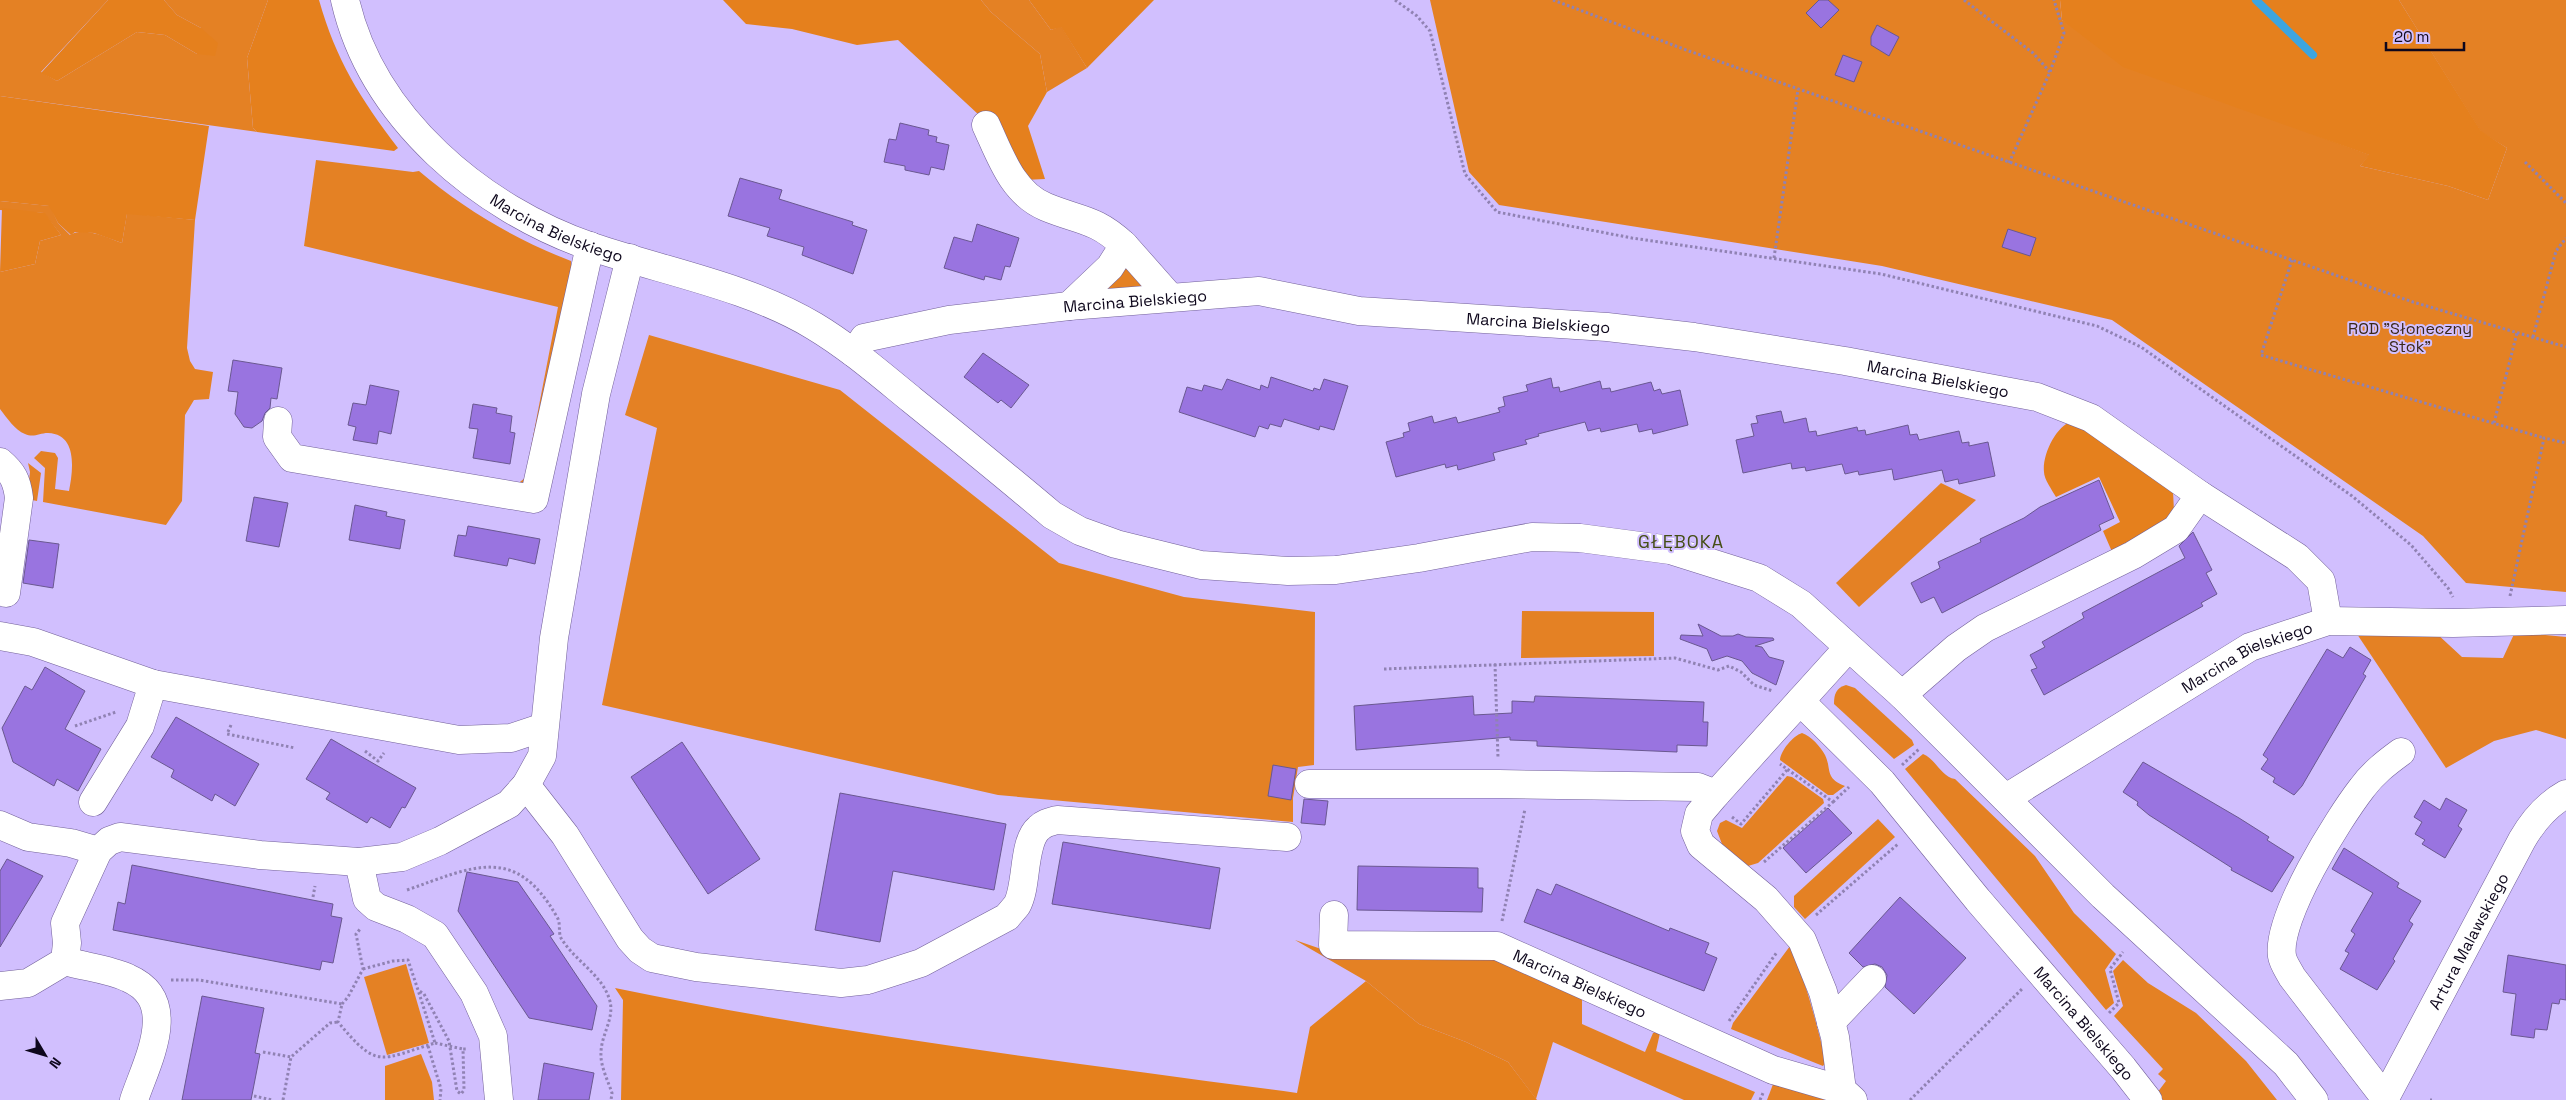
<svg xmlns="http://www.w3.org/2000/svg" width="2566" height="1100" viewBox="0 0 2566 1100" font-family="'Space Grotesk',sans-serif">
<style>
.green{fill:#e48124}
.forest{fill:#e5801d}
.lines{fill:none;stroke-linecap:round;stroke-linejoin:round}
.stream{stroke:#3da5df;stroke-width:8}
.building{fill:#9974e0;stroke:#6a5890}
.minor-casing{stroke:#726099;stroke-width:29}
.path{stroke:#9082b3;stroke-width:3;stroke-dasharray:2.5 2.5;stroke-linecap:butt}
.minor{stroke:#fff;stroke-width:28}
.labels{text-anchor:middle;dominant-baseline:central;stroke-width:4;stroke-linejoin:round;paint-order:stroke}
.street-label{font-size:16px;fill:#0e071c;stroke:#d1bffe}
.park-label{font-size:16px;fill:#3b2819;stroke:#d1bffe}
.neighbourhood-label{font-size:18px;letter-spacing:1px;fill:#454e15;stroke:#d1bffe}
</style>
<rect width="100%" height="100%" fill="#d1bffe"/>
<!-- green -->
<g class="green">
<polygon points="0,0 108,0 41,72 57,81 137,32 165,35 197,54 201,28 177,15 164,0 268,0 247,58 253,128 257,132 0,96"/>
<polygon points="981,0 1029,0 1051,30 1061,26 1087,68 1047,92 1040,54 991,12"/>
<polygon points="1430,0 2060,0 2062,20 2269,118 2370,155 2360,166 2448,186 2488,200 2507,148 2481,132 2399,0 2566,0 2566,592 2466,583 2423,536 2112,320 1882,266 1499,205 1469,172"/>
<path d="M316,160L413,172L419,171C464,209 516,240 571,261V273L527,481L516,485L525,478L558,307L304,246Z"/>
<path d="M0,201L50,206L58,223L70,235C84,226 108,238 122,243L127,213L195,220L187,348L190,361L195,369L213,372L209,399L194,400L185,415L182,501L166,525L43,502L45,468L34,458L41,451L55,453L58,458L55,489L69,491C73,471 78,434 48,433C39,433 34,438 25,434C15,430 7,418 0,409V272L35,264L40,241L61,235L44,213L0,210Z"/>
<polygon points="1127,257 1145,287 1094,294"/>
<polygon points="649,335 840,390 1059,563 1184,597 1315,612 1314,765 1298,767 1293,798 1293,822 998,795 602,705 657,428 625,415"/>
<polygon points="28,463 41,473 37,501 27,499 30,472"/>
<polygon points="1941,483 1976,500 1859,607 1836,583"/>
<polygon points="1522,611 1654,612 1654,656 1521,658"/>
<polygon points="2355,631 2435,632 2462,657 2503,658 2515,632 2566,637 2566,739 2536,730 2494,741 2446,768"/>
<path d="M1846,685L1855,688L1912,740L1914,745L1894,759L1834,704C1834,694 1836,688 1846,685Z"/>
<path d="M1802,733C1811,736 1820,746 1825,755C1832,769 1824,778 1845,786L1833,795H1828L1780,760C1781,750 1793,736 1802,733Z"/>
<path d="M1923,754C1936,759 1941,777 1955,779L2035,856L2074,913L2116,954L2105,970L2114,1003L2106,1010L1905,769Z"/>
<polygon points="1787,776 1792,777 1823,799 1824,803 1758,863 1748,866 1722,844 1717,831 1720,823 1726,820 1742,828"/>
<polygon points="1878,819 1895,837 1805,919 1794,907 1794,896"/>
<polygon points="1295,940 1327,951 1490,956 1577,992 1582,1000 1582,1024 1645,1052 1653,1033 1656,1032 1660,1033 1656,1051 1755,1092 1751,1100 1684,1100 1553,1042 1536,1099 1508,1062 1466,1042 1419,1024 1366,981"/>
<path d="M1790,946C1807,984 1816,1022 1826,1062L1823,1066L1731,1029L1733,1023Z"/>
<polygon points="2123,960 2148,983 2196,1013 2246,1061 2277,1100 2163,1100 2157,1093 2166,1081 2158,1074 2163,1069 2114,1016 2123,1006 2113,971"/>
<polygon points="406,964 429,1043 387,1055 364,977"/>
<polygon points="421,1054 432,1082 434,1100 385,1100 385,1066"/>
<polygon points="1775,1079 1826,1100 1767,1100"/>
</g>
<!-- forest -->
<g class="forest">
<polygon points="108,0 164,0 177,15 201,28 218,43 215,56 197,54 165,35 137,32 57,81 41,73"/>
<path d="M268,0H319C336,60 360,98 398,148L394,151L257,132L253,128L247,58Z"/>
<polygon points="723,0 981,0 991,12 1040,54 1047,92 1028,126 1045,179 1024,180 979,115 898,40 857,45 792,29 746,24"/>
<polygon points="1029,0 1154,0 1087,68 1061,27 1051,30"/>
<polygon points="2060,0 2399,0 2481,131 2507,148 2488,200 2448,186 2360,166 2369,155 2123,67 2062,20"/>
<polygon points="0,96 209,126 195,220 127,214 122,243 94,233 75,232 71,235 58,223 49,206 0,201"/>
<polygon points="2,208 45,213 61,235 40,241 35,264 0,272"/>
<path d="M2072,421L2173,491L2174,511L2168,520L2113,554L2103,531L2120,522L2099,477L2056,497C2052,490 2044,479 2044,472C2042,455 2056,426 2072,421Z"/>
<path d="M1366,981L1419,1024L1466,1042L1508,1062L1537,1100H621L623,1000L615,988C840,1035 1069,1062 1297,1093L1310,1027Z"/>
</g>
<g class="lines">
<!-- stream -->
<polyline class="stream" points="2256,0 2313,55"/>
</g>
<!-- building -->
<g class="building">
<polygon points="1819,0 1828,0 1839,10 1821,28 1806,13"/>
<polygon points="1877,25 1899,37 1889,56 1871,45 1871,37"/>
<polygon points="1843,55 1862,62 1854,82 1835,75"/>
<polygon points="900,123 929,130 928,135 937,137 936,142 949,145 944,170 931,167 929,175 905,170 905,166 884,162 889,139 896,140"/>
<polygon points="740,178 782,190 779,199 853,222 852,225 867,230 853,274 802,255 804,247 767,236 770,228 728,216"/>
<polygon points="977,224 1019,238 1010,267 1005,266 1001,280 985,276 984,280 944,268 954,237 972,242"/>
<polygon points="2008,229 2036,238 2030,256 2002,247"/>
<polygon points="983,353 1029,385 1011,408 1001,400 998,403 964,377"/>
<polygon points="233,360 282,368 277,399 271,398 270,408 265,413 262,421 252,428 244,427 235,414 238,392 228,391"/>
<polygon points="1271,377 1313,391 1314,388 1320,390 1324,379 1348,386 1334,430 1320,426 1319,430 1284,419 1281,427 1270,424 1268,429 1259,426 1255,437 1179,412 1187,387 1202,391 1204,385 1222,390 1227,379 1260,390 1261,385 1268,388"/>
<polygon points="1551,378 1553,388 1559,387 1560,392 1600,381 1602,389 1610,388 1611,392 1651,382 1654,391 1660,389 1662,394 1680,390 1688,425 1653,434 1652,429 1639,432 1637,424 1601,432 1600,428 1588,431 1585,422 1538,434 1539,436 1525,440 1527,444 1493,453 1495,460 1458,470 1457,465 1446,468 1445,464 1396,477 1386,442 1404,437 1403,433 1410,431 1408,423 1432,416 1434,423 1456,417 1458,423 1500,412 1498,408 1505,406 1503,397 1528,391 1526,385"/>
<polygon points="370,385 399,391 391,434 379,431 377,444 353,440 356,427 348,425 353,403 366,405"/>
<polygon points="473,404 497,408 496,413 512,416 510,432 515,433 510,464 473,458 478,429 469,428"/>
<polygon points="1781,411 1784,423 1806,418 1809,432 1816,431 1817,436 1857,427 1858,431 1865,430 1866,435 1908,425 1910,435 1917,434 1919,440 1959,431 1962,443 1969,442 1969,446 1988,442 1995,476 1959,484 1958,479 1945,482 1942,470 1894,480 1892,469 1859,475 1858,471 1845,474 1842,464 1806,471 1805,467 1792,469 1791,463 1743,473 1736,440 1754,436 1751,424 1758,423 1756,416"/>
<polygon points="2099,480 2114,518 2099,525 2101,530 1942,613 1934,597 1921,603 1911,583 1940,568 1938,562 1981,542 1980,539 2024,518 2040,507"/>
<polygon points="254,497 288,503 279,547 246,541"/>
<polygon points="355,505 387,512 386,516 405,520 400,549 349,540"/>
<polygon points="468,526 540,539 535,564 509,558 507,566 454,556 458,535 466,536"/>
<polygon points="2193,532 2212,570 2206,573 2217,594 2201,603 2203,606 2044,695 2031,670 2037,668 2030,655 2045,647 2042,642 2084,618 2082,613 2185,558 2179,546"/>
<polygon points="29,540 59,544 53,588 23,583"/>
<polygon points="1698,624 1721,636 1733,636 1738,634 1746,637 1773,638 1774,640 1755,646 1762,647 1769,657 1784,661 1776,685 1752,673 1742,661 1727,656 1712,661 1707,649 1680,639 1681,635 1703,636"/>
<polygon points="2350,647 2371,660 2363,674 2366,676 2302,786 2294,795 2273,782 2275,778 2261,769 2268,759 2263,755 2327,649 2343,658"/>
<polygon points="45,667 85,691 65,729 101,749 78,791 57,779 54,786 13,762 2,728 25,686 32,690"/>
<polygon points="1473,696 1474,715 1512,713 1512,701 1534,702 1535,696 1704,702 1703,722 1708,722 1707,746 1677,745 1677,752 1537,746 1537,741 1510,740 1510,737 1356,750 1354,706"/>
<polygon points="176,717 259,764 235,806 215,794 212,801 171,777 174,770 151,757"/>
<polygon points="331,739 416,788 405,808 402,807 390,828 371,817 367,823 326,799 330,793 306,779"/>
<polygon points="682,742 760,859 708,894 631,777"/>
<polygon points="2143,762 2239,818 2269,837 2267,840 2294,857 2272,892 2231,870 2232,868 2149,815 2137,805 2138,802 2123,792"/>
<polygon points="1273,765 1296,769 1291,800 1268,796"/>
<polygon points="840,793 1006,824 994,890 893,871 880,942 815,930"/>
<polygon points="2446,798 2467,810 2458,826 2462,829 2445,858 2422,844 2425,840 2415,834 2422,822 2414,817 2424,800 2440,810"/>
<polygon points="1304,799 1328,801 1325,825 1301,823"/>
<polygon points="1828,808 1852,833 1806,873 1783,848"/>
<polygon points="1063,842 1220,868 1210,929 1052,904"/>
<polygon points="2344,848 2399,883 2397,887 2421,901 2409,921 2413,924 2393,959 2395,961 2377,990 2340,969 2349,953 2345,951 2355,934 2351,931 2373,893 2332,869"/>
<polygon points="7,859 43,876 0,947 0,871"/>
<polygon points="132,865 333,904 331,916 342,918 333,963 322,961 320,970 113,930 118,902 125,904"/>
<polygon points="1358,866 1478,868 1478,888 1483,888 1482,912 1357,910"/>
<polygon points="467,872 518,882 554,934 550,936 597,1006 592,1030 529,1018 458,911"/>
<polygon points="1556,884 1669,931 1670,928 1709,943 1705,953 1717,958 1704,991 1524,922 1537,889 1551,895"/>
<polygon points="1900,897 1966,958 1914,1014 1885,987 1887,975 1882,967 1875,964 1863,967 1849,953"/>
<polygon points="2508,955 2566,965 2566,1000 2560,999 2559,1004 2552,1003 2547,1030 2535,1029 2534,1038 2511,1035 2516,994 2503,992"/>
<polygon points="202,996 264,1008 255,1053 260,1054 251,1100 182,1100"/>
<polygon points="544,1063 594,1073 589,1100 538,1100"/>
</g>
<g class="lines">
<defs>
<g id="minor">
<path id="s1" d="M345,0C372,118 481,209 592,247C663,271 750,287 814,326C849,347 880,374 912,400C959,438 1006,476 1052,515L1080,531L1116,544L1201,565L1288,571L1336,570L1419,558L1532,537L1580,538L1670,550L1759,578L1801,604L1902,695L2103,896L2286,1064L2314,1100"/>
<path d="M986,125C1000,155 1012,193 1046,207C1080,221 1095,218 1124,245L1110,267L1069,306"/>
<polyline points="1124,245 1170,297"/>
<path id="s2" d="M854,353L864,338L949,320L1069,306L1259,291L1359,311L1607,327L1694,337L1845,361L2037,397L2091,418L2200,495L2297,557L2321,581L2328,621"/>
<polyline points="278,421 277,437 292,458 534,499 590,246"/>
<path d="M0,462C13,473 17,481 19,498L6,593"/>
<polyline points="0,636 33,642 153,684"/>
<polyline points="1848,648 1716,794 1699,814 1695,831 1701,845 1766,899 1802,940 1823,992 1835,1037 1842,1090 1853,1100"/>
<polyline points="1902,695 1956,648 1985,628 2133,555 2176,529 2200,495"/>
<path id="s3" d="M1800,701L1882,782L1978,900L2123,1068L2148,1100"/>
<polyline points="1309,784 1499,784 1698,787 1716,794"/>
<path d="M526,785L565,835L630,939L640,950L652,958L696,967L841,983L868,980L921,963L1007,917C1010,913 1014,909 1017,905C1028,885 1022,842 1039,828C1044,823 1050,822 1057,820L1287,837"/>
<path id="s4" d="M2006,798L2250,647L2328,621L2453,623L2566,620"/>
<polyline points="93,802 140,726 153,684 459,740 511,738 544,727"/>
<polyline points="0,825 28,837 71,843 98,851"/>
<polyline points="359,862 367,899 376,907 407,919 435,935 474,993 493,1036 499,1100"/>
<path id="s5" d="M1334,915L1333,945L1497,946L1773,1070L1842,1090"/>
<path d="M65,961C85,967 109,969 128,978C181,1001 147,1061 134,1100"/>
<polyline points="0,986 28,983 65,961 67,943 65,923 98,851 109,841 120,837 260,855 359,862 385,859 402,857 440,841 509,804 526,785 542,756 554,638 596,394 630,258"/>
<polyline points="1831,1022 1872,979"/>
<path d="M2385,1098L2292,977C2289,971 2283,963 2282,956C2276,918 2338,819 2362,788C2373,773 2386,763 2401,752"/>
<path id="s6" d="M2384,1100L2522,840C2533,821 2546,805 2566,794"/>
</g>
</defs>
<!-- minor casing -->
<use href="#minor" class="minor-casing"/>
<!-- path -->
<g class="path">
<polyline points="1395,0 1417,16 1430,31 1465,174 1497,212 1632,238 1881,274 2097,326 2141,347 2352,496 2411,545 2448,588 2453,597"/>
<polyline points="1553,0 1689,51 2413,302 2566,347"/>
<polyline points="1964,0 2033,53 2050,72"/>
<polyline points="2525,162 2566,203"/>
<polyline points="2009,163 2050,72 2064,33 2054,0"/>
<polyline points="1774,258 1798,89"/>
<polyline points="2292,260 2261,355 2544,438"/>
<polyline points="2533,337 2556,251 2566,238"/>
<polyline points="2494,423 2517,333"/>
<polyline points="2510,596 2544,438 2566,443"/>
<polyline points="1495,664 1498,758"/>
<polyline points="1384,669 1675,658 1718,670 1729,666 1741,672 1754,685 1773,691"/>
<polyline points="231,725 227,734 295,748"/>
<polyline points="75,726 116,712"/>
<polyline points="365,751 378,761 384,753"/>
<polyline points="1902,765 1919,749"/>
<polyline points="1833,802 1849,787"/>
<polyline points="1732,817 1741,824 1787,770"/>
<polyline points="1764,862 1833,802 1780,764"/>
<path d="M407,890C473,867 515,843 557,917C561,923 558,932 561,938C574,960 601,974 609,998C616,1017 601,1034 601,1053C600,1065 608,1081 612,1093L611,1100"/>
<polyline points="313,897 315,886"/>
<polyline points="1816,915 1898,844"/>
<polyline points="1502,921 1525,809"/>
<polyline points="363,969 393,961 408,960 418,990 424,994 449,1041 457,1091 461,1094 464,1090 463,1049 468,1049"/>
<path d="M171,980H199L342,1004L338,1022C378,1070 379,1060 435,1043L418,990"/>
<polyline points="342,1004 348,997 363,969 356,934 361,928"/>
<polyline points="2109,1013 2119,1003 2110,969 2123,952"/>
<polyline points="1729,1021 1777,952"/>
<polyline points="435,1043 463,1049"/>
<polyline points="428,1046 441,1089 440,1100"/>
<polyline points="263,1052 291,1057"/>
<polyline points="254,1096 272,1100"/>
<polyline points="283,1100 291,1057 330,1023 338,1022"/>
<polyline points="1760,1100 1763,1093"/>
<polyline points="1910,1100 2022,989"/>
<polyline points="2430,1100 2432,1100"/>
</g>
<!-- minor -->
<use href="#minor" class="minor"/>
</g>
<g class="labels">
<!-- street labels -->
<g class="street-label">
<text stroke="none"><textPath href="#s1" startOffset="324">Marcina Bielskiego</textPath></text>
<text stroke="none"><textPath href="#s2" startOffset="292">Marcina Bielskiego</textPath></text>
<text stroke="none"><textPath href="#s2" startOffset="698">Marcina Bielskiego</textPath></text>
<text stroke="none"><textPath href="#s2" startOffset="1102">Marcina Bielskiego</textPath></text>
<text stroke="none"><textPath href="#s4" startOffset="280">Marcina Bielskiego</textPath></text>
<text stroke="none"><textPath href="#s6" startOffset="180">Artura Malawskiego</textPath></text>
<text stroke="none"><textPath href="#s5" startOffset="285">Marcina Bielskiego</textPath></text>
<text stroke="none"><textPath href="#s3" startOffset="430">Marcina Bielskiego</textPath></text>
</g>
<!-- park labels -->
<g class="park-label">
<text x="2410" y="328">ROD "Słoneczny<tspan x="2410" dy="18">Stok"</tspan></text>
</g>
<!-- neighbourhood labels -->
<g class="neighbourhood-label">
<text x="1681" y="541">GŁĘBOKA</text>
</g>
</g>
<!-- north arrow -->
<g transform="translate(45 1055) rotate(128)" stroke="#d1bffe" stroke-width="4" paint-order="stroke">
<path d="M0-4L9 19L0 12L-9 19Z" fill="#0e071c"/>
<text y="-8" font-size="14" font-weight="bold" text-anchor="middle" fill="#0e071c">N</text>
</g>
<!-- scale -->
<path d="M2386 42v8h78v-8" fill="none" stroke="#0e071c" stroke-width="2.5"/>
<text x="2394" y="42" font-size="15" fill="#0e071c" stroke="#d1bffe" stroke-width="4" paint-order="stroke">20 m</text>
</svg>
